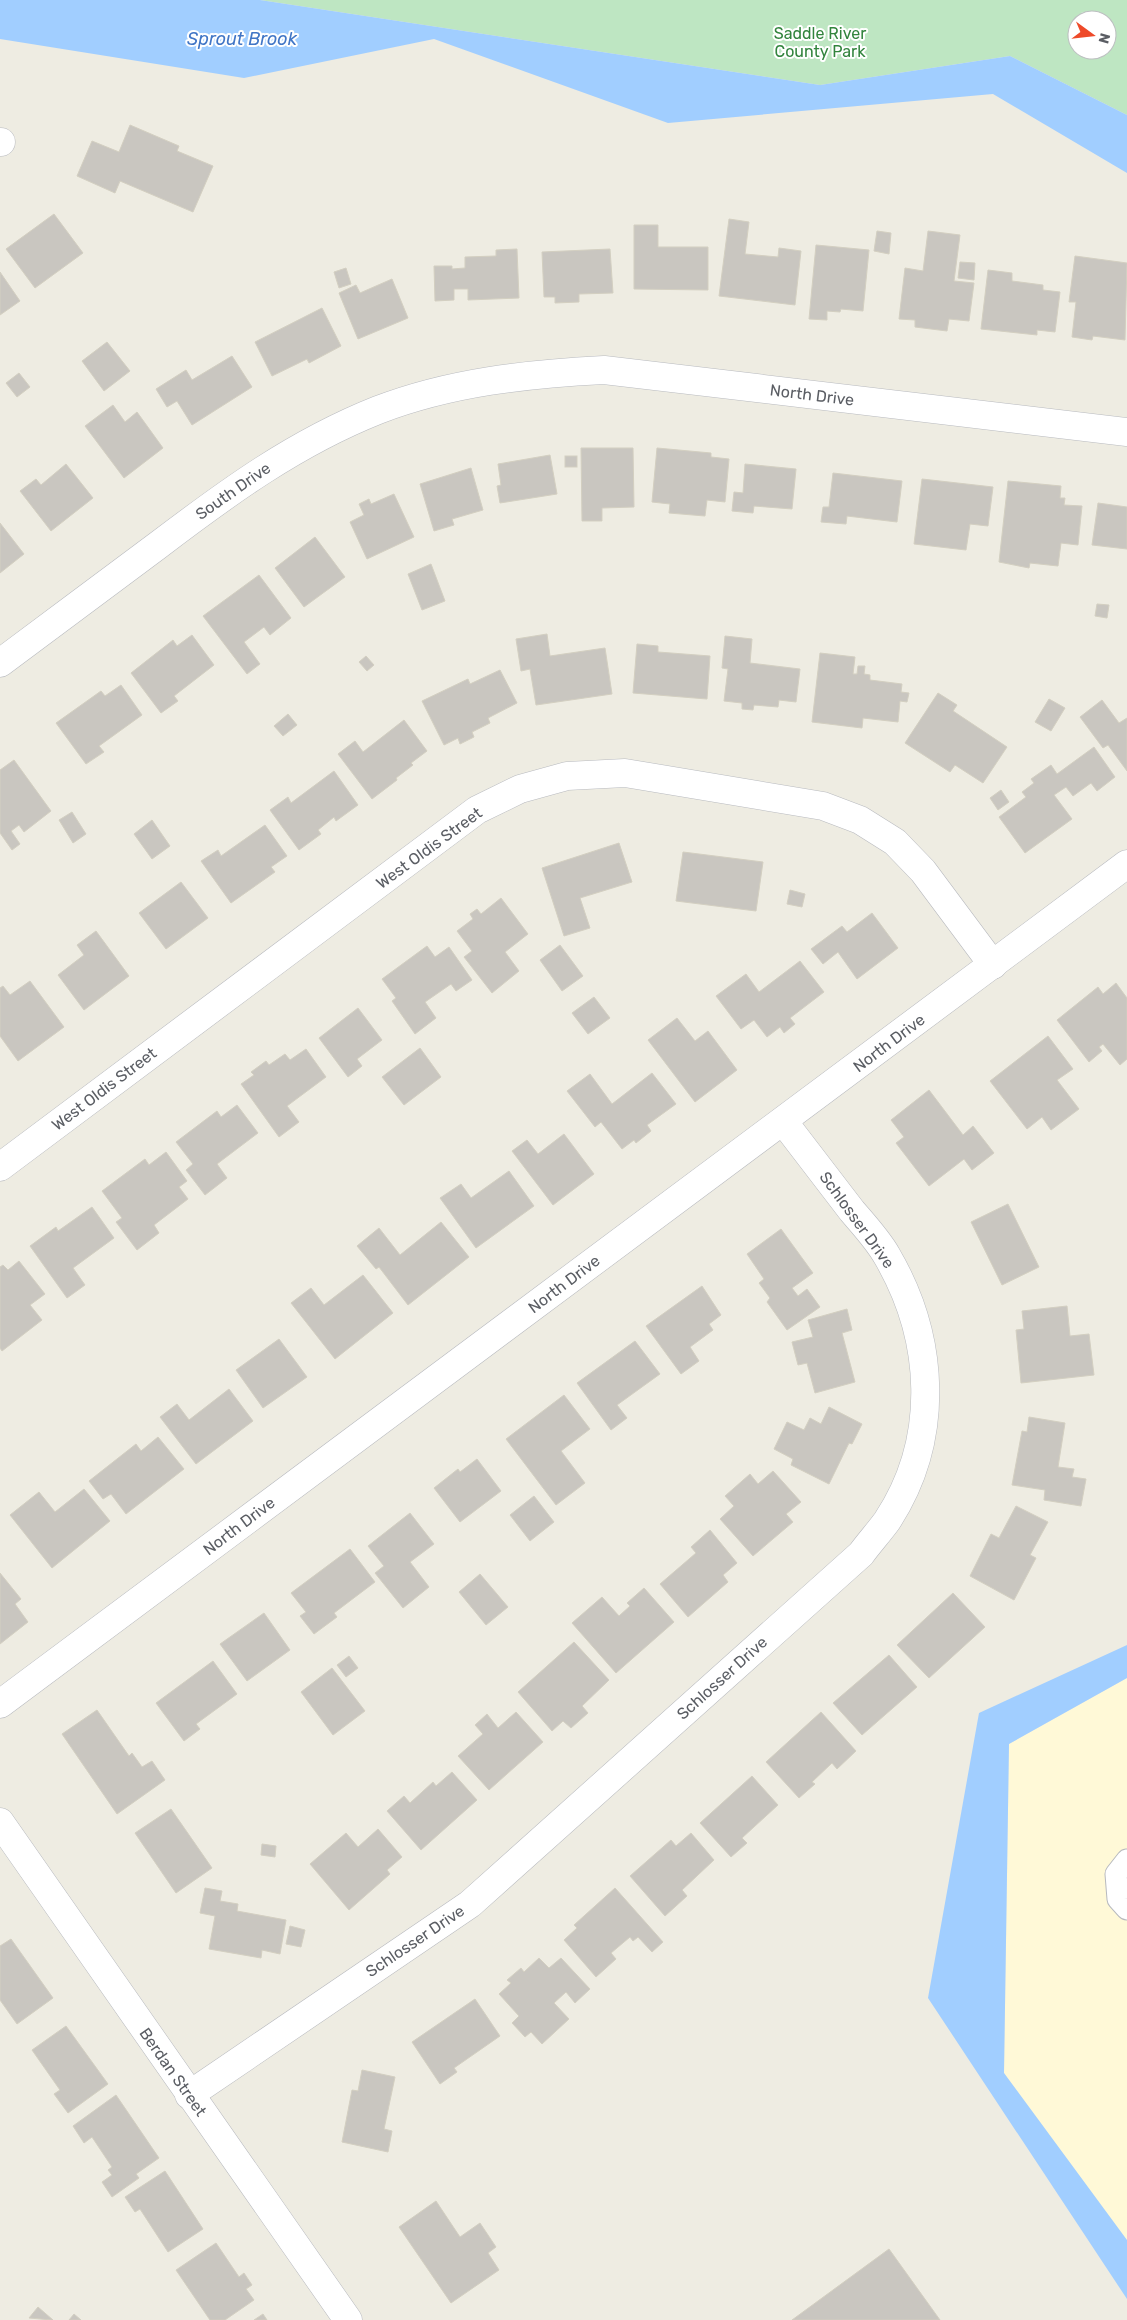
<svg xmlns="http://www.w3.org/2000/svg" width="1127" height="2320" viewBox="0 0 1127 2320" font-family="Rubik,sans-serif">
<style>
.commercial{fill:#fff9d7}
.green{fill:#bee6c2;fill-rule:evenodd}
.water{fill:#a1ceff}
.building{fill:#c9c6c0;stroke:#d3cfc1}
.lines{fill:none;stroke-linecap:round;stroke-linejoin:round}
.lane-casing{stroke:#b8babf;stroke-width:23}
.street-casing{stroke:#b8babf;stroke-width:29}
.lane{stroke:#fff;stroke-width:21}
.street{stroke:#fff;stroke-width:28}
.labels{text-anchor:middle;dominant-baseline:central;stroke-width:4;stroke-linejoin:round;paint-order:stroke}
.park-label{font-size:16px;fill:#32843d;stroke:#fff}
.street-label{font-size:16px;fill:#5b5e64;stroke:#fff}
.water-label{font-size:18px;font-style:italic;fill:#4176c6;stroke:#fff}
</style>
<rect width="100%" height="100%" fill="#eeece2"/>
<!-- commercial -->
<polygon class="commercial" points="1127,1678 1127,2260 1004,2073 1009,1744"/>
<!-- green -->
<path class="green" d="M260,0H1127V115L1010,56L820,85ZM1077,20H1107V50H1077Z"/>
<!-- water -->
<g class="water">
<polygon points="0,0 260,0 820,85 1010,56 1127,115 1127,173 993,94 668,123 434,39 244,78 0,39"/>
<polygon points="1127,1645 1127,1678 1009,1744 1004,2073 1127,2240 1127,2299 928,1998 979,1713"/>
</g>
<!-- building -->
<g class="building">
<polygon points="130,125 179,146 177,151 213,166 193,212 120,181 115,193 77,176 92,141 119,152"/>
<polygon points="54,214 83,253 35,288 6,249"/>
<polygon points="729,219 749,222 745,254 778,257 779,248 801,251 795,305 719,296"/>
<polygon points="634,225 658,225 658,247 708,247 708,290 634,289"/>
<polygon points="877,231 891,233 889,254 874,251"/>
<polygon points="928,231 960,235 954,281 974,283 969,321 949,319 947,331 915,327 915,320 899,319 905,268 923,271"/>
<polygon points="816,245 869,250 863,311 841,309 840,312 827,311 827,320 809,319"/>
<polygon points="517,249 519,298 468,300 468,289 454,289 454,300 435,301 434,266 452,266 452,269 465,268 465,257 496,256 496,250"/>
<polygon points="610,249 613,293 579,294 579,302 555,303 555,297 544,297 542,252"/>
<polygon points="1075,256 1127,263 1125,340 1093,336 1092,340 1072,337 1076,302 1069,302"/>
<polygon points="960,262 975,263 974,280 958,278"/>
<polygon points="346,268 351,284 339,288 334,272"/>
<polygon points="988,270 1012,273 1012,281 1043,285 1043,290 1060,292 1055,332 1037,330 1037,335 981,329"/>
<polygon points="0,272 20,301 0,315"/>
<polygon points="392,279 408,318 358,339 339,293 356,285 360,293"/>
<polygon points="322,308 341,346 309,363 307,359 272,376 255,342"/>
<polygon points="107,342 130,371 104,391 82,361"/>
<polygon points="232,356 252,387 192,425 177,401 167,407 156,389 186,370 192,380"/>
<polygon points="19,373 30,387 17,397 6,383"/>
<polygon points="113,405 125,422 137,412 163,448 124,478 85,426"/>
<polygon points="581,448 633,448 634,507 602,508 602,521 582,521"/>
<polygon points="657,448 711,453 711,457 729,459 725,502 707,500 705,516 669,513 670,504 652,502"/>
<polygon points="550,455 557,494 500,503 497,486 501,485 498,464"/>
<rect x="565" y="456" width="12" height="11"/>
<polygon points="66,464 93,498 51,531 20,491 36,479 41,485"/>
<polygon points="745,464 796,469 792,509 754,506 753,513 732,511 734,492 743,493"/>
<polygon points="471,468 483,510 452,519 454,525 434,531 420,484"/>
<polygon points="833,473 902,481 897,522 847,516 846,524 821,522 823,507 829,507"/>
<polygon points="922,479 993,487 988,526 970,524 966,550 914,544"/>
<polygon points="1008,481 1061,486 1060,498 1065,498 1064,505 1082,506 1078,545 1061,543 1058,566 1030,563 1029,568 999,562"/>
<polygon points="394,494 414,537 367,559 350,522 364,515 359,504 369,499 371,504"/>
<polygon points="1098,503 1127,507 1127,549 1092,545"/>
<polygon points="0,523 24,554 0,573"/>
<polygon points="315,537 345,577 304,607 275,568"/>
<polygon points="431,564 445,601 422,610 408,574"/>
<polygon points="259,575 291,618 270,635 264,627 244,642 260,664 247,674 203,616"/>
<polygon points="1097,604 1109,605 1107,618 1095,616"/>
<polygon points="547,634 550,656 605,648 612,694 536,705 530,669 521,671 516,639"/>
<polygon points="192,635 214,665 174,696 178,701 161,713 131,673 173,640 177,646"/>
<polygon points="725,636 752,639 750,663 800,669 796,702 779,700 778,707 754,705 753,710 742,709 742,703 724,701 728,669 722,668"/>
<polygon points="637,644 658,646 658,652 710,656 707,699 633,693"/>
<polygon points="820,653 855,657 853,674 857,674 858,666 865,666 864,674 870,675 870,680 902,684 901,692 909,693 907,702 900,701 898,722 863,718 862,728 812,722"/>
<polygon points="366,656 374,665 367,671 359,662"/>
<polygon points="500,670 517,703 488,718 490,723 472,732 474,737 460,744 458,738 444,745 422,701 468,679 470,684"/>
<polygon points="121,685 142,715 99,746 104,752 86,764 56,723 101,691 105,696"/>
<polygon points="938,693 957,705 953,711 1007,747 983,783 955,765 950,772 905,743"/>
<polygon points="1049,699 1065,708 1051,731 1035,722"/>
<polygon points="1102,700 1119,723 1127,718 1127,771 1108,745 1103,748 1080,717"/>
<polygon points="288,714 297,725 283,736 274,726"/>
<polygon points="404,720 427,751 411,763 413,765 396,778 397,780 372,799 338,754 355,741 363,752"/>
<polygon points="1094,747 1115,777 1097,791 1091,783 1073,796 1066,787 1054,795 1072,819 1025,853 999,817 1026,797 1022,792 1034,783 1031,779 1051,765 1057,774"/>
<polygon points="14,760 51,811 24,832 19,825 11,831 20,844 12,850 0,833 0,770"/>
<polygon points="334,771 358,805 336,821 334,817 318,830 321,834 299,850 270,810 288,797 291,803"/>
<polygon points="1001,790 1009,802 998,810 990,798"/>
<polygon points="72,812 86,834 73,843 59,820"/>
<polygon points="152,820 170,846 152,859 134,834"/>
<polygon points="265,825 287,856 271,867 275,872 231,903 201,861 218,850 221,856"/>
<polygon points="619,843 632,882 580,898 590,928 564,936 542,868"/>
<polygon points="683,852 763,862 756,911 676,901"/>
<polygon points="181,882 208,918 166,949 139,913"/>
<polygon points="790,890 805,894 802,907 787,904"/>
<polygon points="501,898 528,934 505,952 519,971 492,993 464,957 472,951 457,931 473,919 470,914 477,909 481,914"/>
<polygon points="872,913 898,948 857,979 838,952 823,964 811,949 842,926 847,932"/>
<polygon points="96,931 129,976 84,1010 58,975 84,955 77,945"/>
<polygon points="560,945 583,976 562,991 540,960"/>
<polygon points="427,946 435,957 449,947 472,980 456,991 451,984 425,1002 436,1018 415,1034 392,1001 396,998 382,979"/>
<polygon points="800,961 824,992 790,1018 795,1024 784,1033 780,1027 767,1037 754,1020 741,1029 716,996 746,974 759,992"/>
<polygon points="30,981 64,1027 18,1061 0,1036 0,988 3,986 10,995"/>
<polygon points="1116,983 1127,998 1127,1059 1120,1065 1103,1044 1099,1047 1102,1051 1089,1062 1057,1020 1098,987 1103,994"/>
<polygon points="594,997 610,1018 588,1034 572,1013"/>
<polygon points="358,1008 382,1040 357,1059 362,1066 348,1077 319,1038"/>
<polygon points="677,1018 695,1041 708,1031 737,1070 695,1102 648,1040"/>
<polygon points="1048,1036 1073,1069 1057,1080 1079,1109 1051,1130 1042,1117 1027,1129 990,1081"/>
<polygon points="420,1048 441,1077 404,1105 382,1077"/>
<polygon points="306,1049 326,1077 287,1106 299,1122 279,1137 241,1084 254,1075 251,1072 266,1061 269,1065 285,1054 290,1060"/>
<polygon points="652,1073 676,1104 647,1125 651,1131 636,1143 634,1140 622,1149 601,1122 595,1127 567,1091 590,1074 612,1104"/>
<polygon points="929,1090 963,1135 973,1126 994,1153 972,1170 964,1159 929,1186 896,1143 904,1137 891,1120"/>
<polygon points="237,1105 258,1133 217,1164 227,1178 205,1195 186,1170 193,1164 176,1142 217,1111 221,1117"/>
<polygon points="564,1134 594,1174 553,1205 512,1151 527,1140 538,1154"/>
<polygon points="166,1152 187,1181 179,1187 188,1199 154,1225 159,1233 137,1250 116,1222 122,1218 102,1191 145,1159 149,1165"/>
<polygon points="509,1171 534,1206 476,1248 440,1198 461,1184 471,1198"/>
<polygon points="1008,1204 1039,1267 1002,1285 971,1222"/>
<polygon points="92,1207 114,1238 73,1268 85,1285 67,1298 30,1246 56,1227 58,1231"/>
<polygon points="441,1222 469,1257 408,1305 379,1267 376,1269 357,1246 379,1228 400,1255"/>
<polygon points="781,1229 813,1273 792,1288 798,1296 807,1289 820,1307 787,1330 767,1302 770,1298 759,1283 764,1279 747,1254"/>
<polygon points="19,1261 45,1294 30,1305 42,1320 2,1351 0,1348 0,1267 3,1265 8,1270"/>
<polygon points="363,1275 393,1313 335,1359 291,1303 311,1288 324,1305"/>
<polygon points="702,1286 721,1315 709,1324 713,1330 690,1347 699,1361 681,1374 646,1326"/>
<polygon points="1067,1306 1070,1336 1089,1334 1094,1375 1021,1383 1016,1330 1024,1329 1022,1311"/>
<polygon points="847,1309 852,1330 842,1333 855,1382 815,1393 807,1363 798,1365 792,1342 813,1337 808,1320"/>
<polygon points="279,1339 307,1377 263,1408 236,1370"/>
<polygon points="635,1341 660,1374 617,1405 627,1418 611,1430 577,1383"/>
<polygon points="229,1389 253,1421 196,1464 160,1417 177,1404 189,1420"/>
<polygon points="564,1395 590,1429 561,1451 585,1483 556,1505 506,1439"/>
<polygon points="829,1407 862,1424 852,1444 849,1443 829,1484 791,1465 793,1459 774,1449 787,1422 804,1430 810,1418 821,1424"/>
<polygon points="1029,1417 1065,1423 1058,1467 1074,1469 1072,1477 1086,1479 1081,1506 1044,1500 1045,1490 1012,1485 1022,1431 1027,1432"/>
<polygon points="158,1437 184,1469 126,1514 111,1494 103,1499 89,1481 136,1444 141,1451"/>
<polygon points="477,1459 501,1491 460,1522 434,1488 458,1469 460,1472"/>
<polygon points="773,1471 801,1502 786,1514 793,1522 753,1556 720,1519 734,1506 725,1496 750,1474 758,1484"/>
<polygon points="84,1489 110,1521 52,1568 10,1515 39,1492 55,1512"/>
<polygon points="534,1496 554,1522 530,1541 510,1515"/>
<polygon points="1016,1506 1048,1522 1030,1555 1036,1558 1014,1600 970,1576 991,1534 999,1538"/>
<polygon points="410,1513 434,1544 410,1562 429,1587 403,1608 375,1573 384,1566 368,1546"/>
<polygon points="710,1530 737,1563 723,1575 728,1582 688,1617 660,1584 696,1553 691,1547"/>
<polygon points="350,1549 375,1582 334,1613 337,1617 314,1634 300,1616 306,1612 291,1593"/>
<polygon points="0,1573 21,1599 15,1604 28,1622 0,1644"/>
<polygon points="480,1574 508,1607 486,1625 459,1592"/>
<polygon points="644,1588 674,1622 616,1673 572,1623 602,1597 619,1616 630,1606 627,1603"/>
<polygon points="953,1593 985,1627 929,1678 897,1645"/>
<polygon points="264,1613 290,1650 247,1681 220,1644"/>
<polygon points="574,1642 609,1680 582,1706 588,1713 571,1728 563,1721 552,1731 518,1692"/>
<polygon points="889,1655 917,1687 862,1735 833,1703"/>
<polygon points="349,1656 358,1668 346,1677 337,1665"/>
<polygon points="213,1661 237,1694 196,1724 200,1729 184,1741 156,1703"/>
<polygon points="332,1668 365,1711 333,1735 301,1692"/>
<polygon points="97,1710 129,1756 132,1753 142,1767 152,1761 165,1780 117,1814 62,1734"/>
<polygon points="516,1712 543,1742 489,1790 458,1756 483,1734 475,1725 487,1714 498,1728"/>
<polygon points="821,1712 856,1751 837,1769 832,1763 812,1782 815,1784 799,1798 766,1762"/>
<polygon points="452,1772 477,1800 421,1850 387,1811 404,1796 410,1803 433,1782 436,1786"/>
<polygon points="752,1776 778,1805 742,1838 747,1843 731,1857 700,1823"/>
<polygon points="171,1809 212,1868 176,1893 135,1833"/>
<polygon points="378,1829 402,1857 387,1870 390,1874 349,1910 310,1864 346,1833 358,1847"/>
<polygon points="691,1833 714,1860 682,1890 687,1896 665,1916 630,1876 671,1840 676,1846"/>
<polygon points="262,1844 276,1846 275,1857 261,1855"/>
<polygon points="205,1888 222,1891 220,1901 238,1904 237,1911 286,1920 280,1954 262,1950 261,1958 209,1949 215,1916 200,1913"/>
<polygon points="615,1888 663,1942 652,1952 638,1937 633,1941 630,1937 611,1953 616,1959 596,1977 564,1940 577,1928 574,1925"/>
<polygon points="290,1926 305,1930 301,1947 286,1944"/>
<polygon points="11,1939 53,1998 17,2024 0,2000 0,1946"/>
<polygon points="539,1958 549,1968 561,1958 590,1989 575,2003 566,1992 554,2003 569,2019 542,2044 531,2032 525,2037 512,2023 519,2016 499,1994 511,1983 507,1980 521,1968 524,1972"/>
<polygon points="475,1999 500,2036 454,2068 457,2072 440,2084 412,2042"/>
<polygon points="66,2026 108,2084 68,2113 54,2094 60,2090 32,2050"/>
<polygon points="362,2070 395,2077 384,2129 392,2131 388,2152 342,2142 352,2090 358,2091"/>
<polygon points="116,2095 159,2158 136,2174 139,2178 112,2197 102,2182 112,2175 108,2170 112,2167 92,2137 84,2143 73,2126"/>
<polygon points="165,2171 203,2229 168,2252 140,2209 135,2212 125,2197"/>
<polygon points="436,2201 460,2237 480,2223 496,2247 488,2253 499,2270 451,2303 399,2227"/>
<polygon points="216,2243 239,2277 244,2273 252,2285 246,2289 254,2300 225,2320 210,2320 176,2270"/>
<polygon points="889,2249 940,2320 792,2320"/>
<polygon points="38,2307 53,2320 52,2320 29,2318"/>
<polygon points="74,2314 81,2320 69,2320"/>
<polygon points="263,2314 267,2320 254,2320"/>
</g>
<g class="lines">
<defs>
<polyline id="lane" points="1127,1860 1116,1874 1118,1899 1127,1909"/>
<g id="street">
<polyline points="0,142 1,142"/>
<path d="M0,663C52,624 105,585 157,546C228,492 295,443 378,410C451,382 527,374 604,370L1127,432"/>
<polyline points="0,1167 477,810 520,789 567,776 625,773 823,806 860,820 895,842 923,871 993,965"/>
<polyline points="0,1704 1127,864"/>
<polyline points="0,1822 348,2320"/>
<path d="M189,2095L470,1904L861,1554C869,1543 879,1532 887,1521C941,1439 935,1338 887,1256C878,1240 864,1225 852,1211C829,1181 806,1151 783,1121"/>
</g>
</defs>
<!-- lane casing -->
<use href="#lane" class="lane-casing"/>
<!-- street casing -->
<use href="#street" class="street-casing"/>
<!-- lane -->
<use href="#lane" class="lane"/>
<!-- street -->
<use href="#street" class="street"/>
</g>
<g class="labels">
<!-- park labels -->
<g class="park-label">
<text x="820" y="33">Saddle River<tspan x="820" dy="18">County Park</tspan></text>
</g>
<!-- street labels -->
<g class="street-label">
<text transform="translate(812 395) rotate(7)">North Drive</text>
<text transform="translate(233 491) rotate(-35)">South Drive</text>
<text transform="translate(429 848) rotate(-36)">West Oldis Street</text>
<text transform="translate(889 1043) rotate(-37)">North Drive</text>
<text transform="translate(104 1089) rotate(-37)">West Oldis Street</text>
<text transform="translate(857 1220) rotate(54)">Schlosser Drive</text>
<text transform="translate(564 1284) rotate(-37)">North Drive</text>
<text transform="translate(239 1526) rotate(-37)">North Drive</text>
<text transform="translate(722 1678) rotate(-42)">Schlosser Drive</text>
<text transform="translate(415 1941) rotate(-34)">Schlosser Drive</text>
<text transform="translate(173 2072) rotate(55)">Berdan Street</text>
</g>
<!-- water labels -->
<g class="water-label">
<text x="242" y="39">Sprout Brook</text>
</g>
</g>
<!-- north arrow -->
<g transform="translate(1092 35) rotate(105)"><circle r="24" fill="#ffffff" stroke="#bdbfc1"/>
<path d="M0-4L9 19L0 12L-9 19Z" fill="#ee4a29"/>
<text y="-8" font-size="14" font-weight="bold" text-anchor="middle" fill="#5b5e64">N</text>
</g>
</svg>
